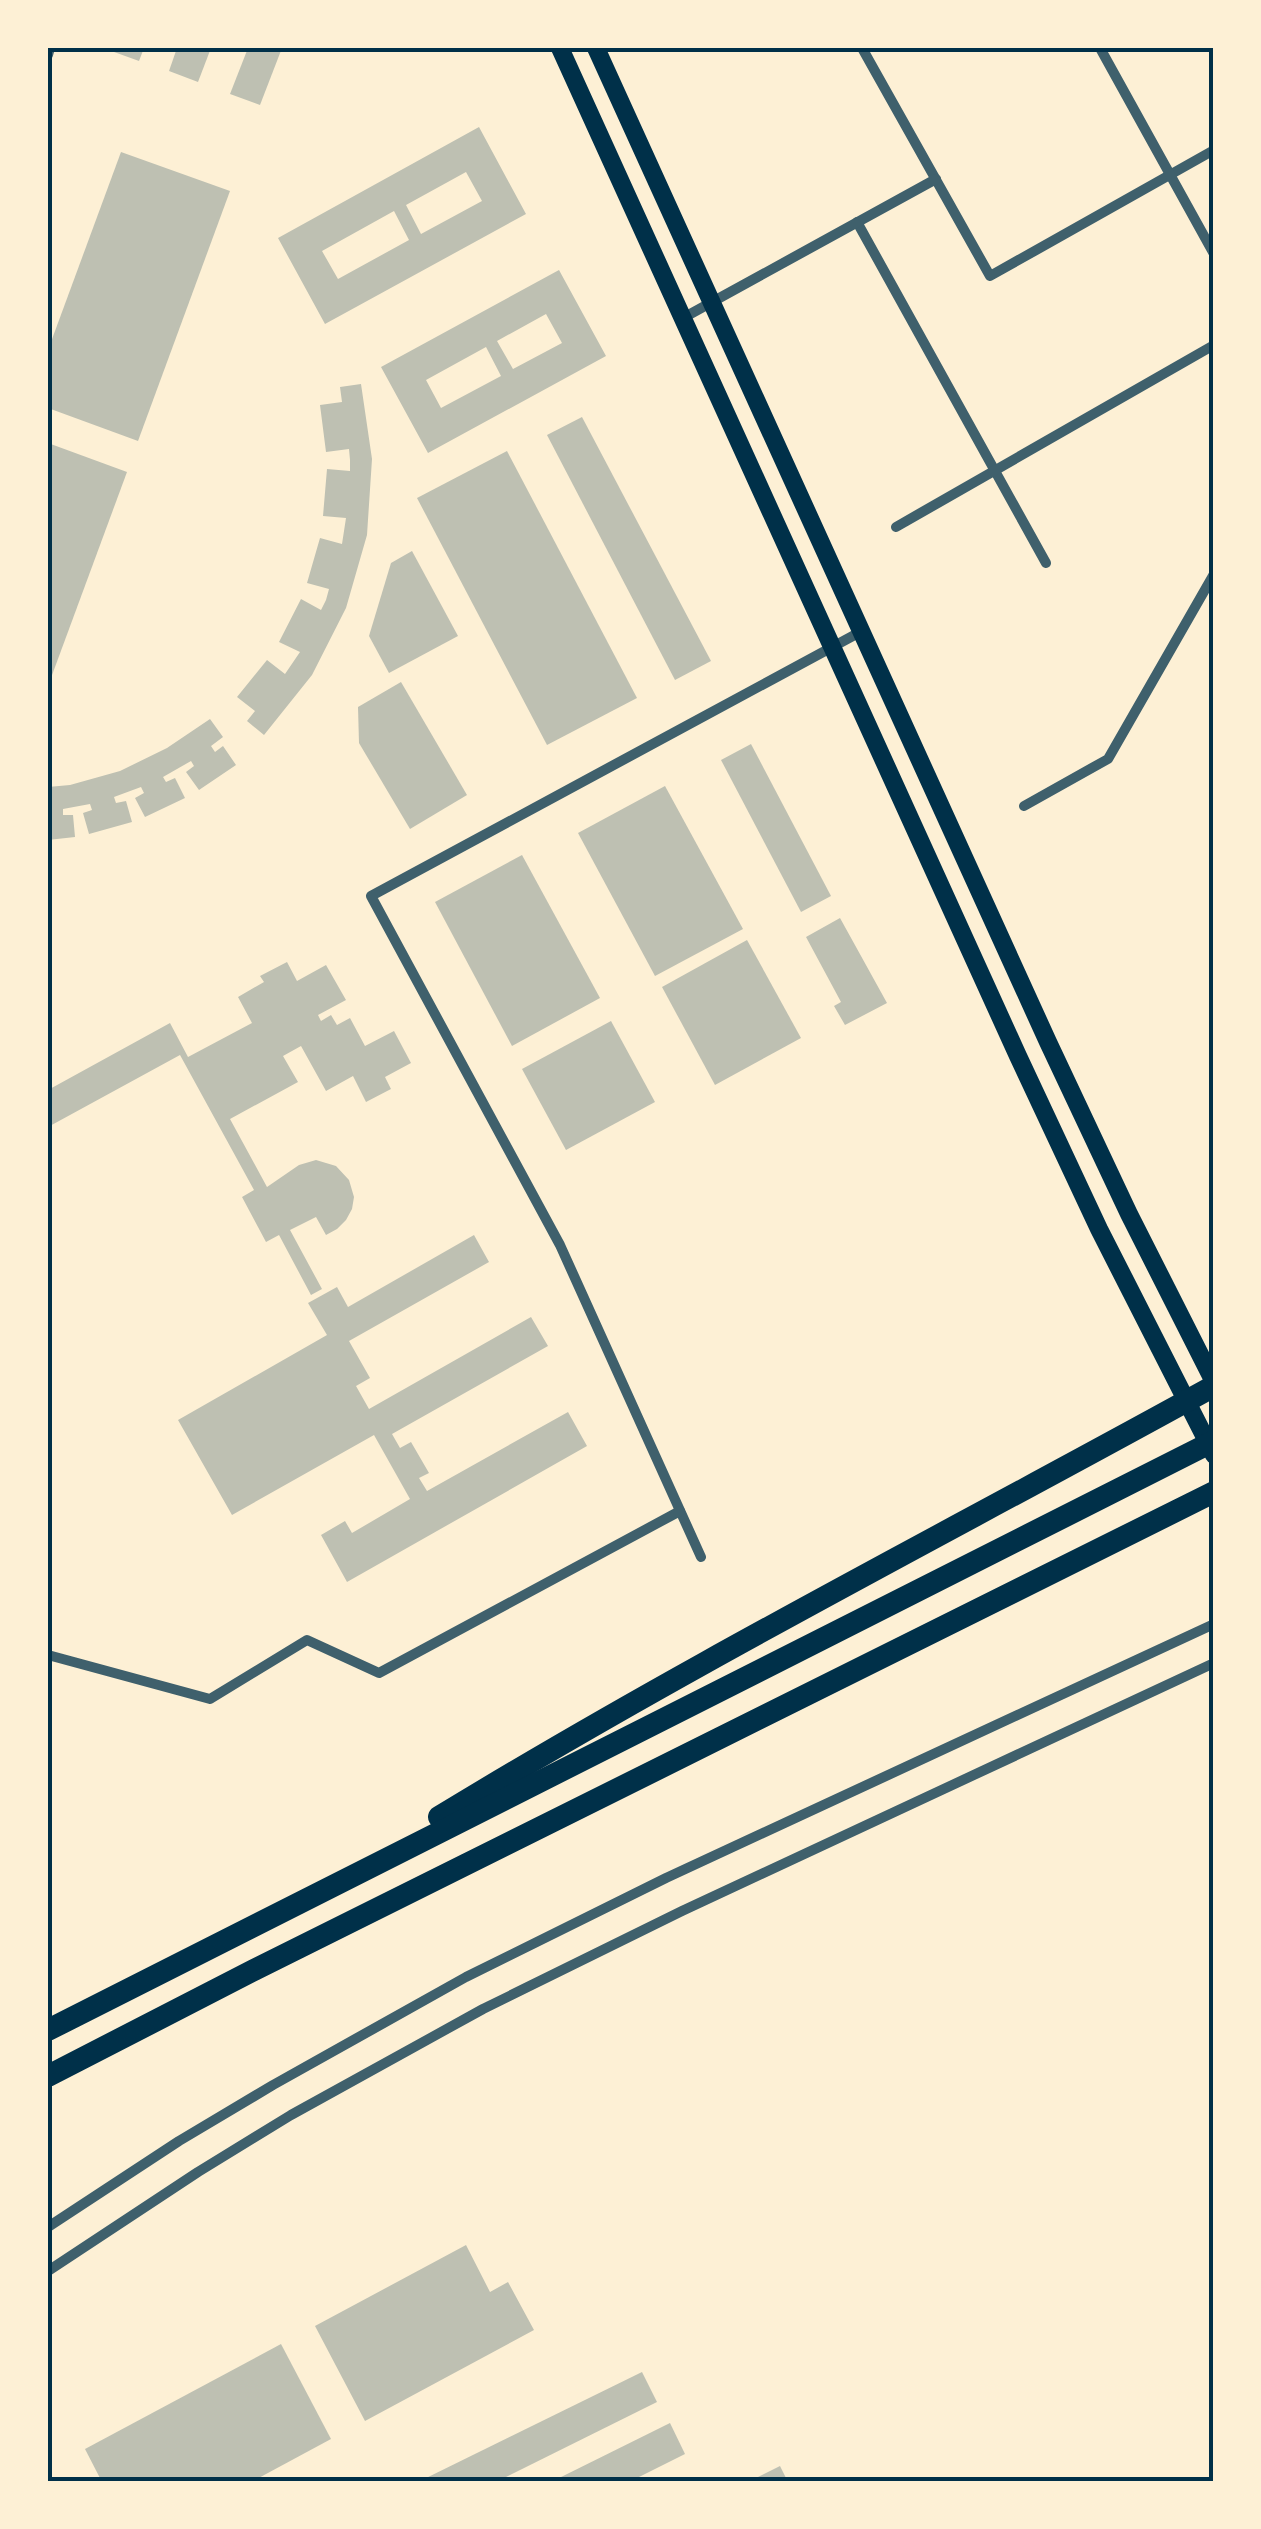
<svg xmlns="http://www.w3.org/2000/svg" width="1261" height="2529" viewBox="0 0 1261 2529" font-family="'Source Sans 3',sans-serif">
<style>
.building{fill:#bec0b2;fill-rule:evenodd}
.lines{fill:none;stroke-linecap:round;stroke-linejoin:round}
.minor{stroke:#3f606c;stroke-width:10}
.secondary{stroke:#003049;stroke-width:18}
.motorway{stroke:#003049;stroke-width:22}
.neatline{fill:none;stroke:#003049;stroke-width:4}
</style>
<rect width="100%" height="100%" fill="#fdf0d5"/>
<!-- building -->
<g class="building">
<polygon points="103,48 144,48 139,61"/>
<polygon points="177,48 211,48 198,82 169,71"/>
<polygon points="248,48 282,48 260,105 230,94"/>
<path d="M479,127L526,214L325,324L278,238ZM466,172L482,201L421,234L406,205ZM394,211L409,240L338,279L322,251Z"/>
<polygon points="121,152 230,191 138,441 48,408 48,350"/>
<path d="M559,270L606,356L428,453L381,367ZM546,314L562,343L513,369L497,341ZM486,347L501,376L441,408L426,380Z"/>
<polygon points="361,384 372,459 367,535 346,608 312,675 264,735 247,721 255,711 237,697 267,660 285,674 300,652 279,642 301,599 321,610 326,600 329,589 307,583 320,538 342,544 346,518 323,516 327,469 350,471 350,460 349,449 326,452 320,405 342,402 340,387"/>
<polygon points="582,417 711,661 675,680 547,435"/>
<polygon points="48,443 127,472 48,686"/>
<polygon points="507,451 637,698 547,745 417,498"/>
<polygon points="412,551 458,636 389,673 369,636 391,563"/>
<polygon points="401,682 467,795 410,829 359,743 358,707"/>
<polygon points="210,719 223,737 211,746 215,752 223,746 236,765 199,790 186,772 194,766 191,761 163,777 166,782 175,778 185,798 145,817 135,798 144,793 141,787 114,797 116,803 126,801 132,822 89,834 83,813 92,810 90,804 63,809 63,815 73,815 75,837 48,840 48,787 70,785 120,771 167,748"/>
<polygon points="751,744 831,896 801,912 721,760"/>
<polygon points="665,786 743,929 655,976 578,833"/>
<polygon points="522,855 600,998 512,1046 435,902"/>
<polygon points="840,918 887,1003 845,1025 834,1006 841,1002 806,937"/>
<polygon points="747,940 801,1038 715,1085 662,987"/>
<polygon points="287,962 297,981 326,965 346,1000 318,1015 321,1021 331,1015 337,1025 350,1018 365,1046 394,1031 411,1063 385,1077 391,1089 366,1102 353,1076 326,1091 301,1046 283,1056 298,1082 230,1119 267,1187 299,1165 316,1160 336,1166 349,1180 354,1197 352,1209 346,1220 337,1229 326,1235 316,1217 290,1230 322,1289 311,1295 279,1235 266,1242 242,1197 254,1190 180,1055 48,1127 48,1090 170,1023 188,1057 252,1023 238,997 264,982 260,976"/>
<polygon points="611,1021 655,1102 566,1150 522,1069"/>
<polygon points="474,1235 489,1262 349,1341 370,1378 356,1386 369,1409 531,1317 548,1346 392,1434 400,1448 411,1442 429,1473 419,1478 427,1491 568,1412 587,1446 347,1582 321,1535 345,1521 352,1533 410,1499 374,1435 232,1515 178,1420 327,1335 308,1303 337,1287 348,1307"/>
<polygon points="466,2245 490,2292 508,2282 534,2330 365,2421 315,2326"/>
<polygon points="281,2344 331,2439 251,2482 102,2482 85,2449"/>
<polygon points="642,2372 657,2402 496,2482 418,2482"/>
<polygon points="670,2423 685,2454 629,2482 551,2482"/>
<polygon points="780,2466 788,2482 748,2482"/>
</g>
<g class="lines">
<!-- minor -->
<g class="minor">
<polyline points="862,48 990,276 1214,150"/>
<polyline points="1100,48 1214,254"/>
<polyline points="48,55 50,48"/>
<polyline points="857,222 1046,563"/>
<polyline points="683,318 936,179"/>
<polyline points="896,527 1214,345"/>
<polyline points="1024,806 1108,759 1214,574"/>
<polyline points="701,1557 560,1245 371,896 862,631"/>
<polyline points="48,1655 210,1699 307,1640 379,1673 680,1511"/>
<polyline points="48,2227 179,2141 273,2085 466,1977 666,1878 1214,1624"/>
<polyline points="48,2271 198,2172 291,2115 483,2009 682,1911 1214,1663"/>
</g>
<!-- secondary -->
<g class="secondary">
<polyline points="560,48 1018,1056 1099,1229 1214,1455"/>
<polyline points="596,48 1048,1042 1129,1214 1214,1382"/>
</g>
<!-- motorway -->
<g class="motorway">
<path d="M439,1817C691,1663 955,1529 1214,1386"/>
<polyline points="48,2030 1214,1441"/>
<polyline points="48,2076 254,1970 1214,1492"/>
</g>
</g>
<!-- border -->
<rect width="1261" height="2529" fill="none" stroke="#fdf0d5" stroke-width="100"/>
<rect x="50" y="50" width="1161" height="2429" class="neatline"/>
</svg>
